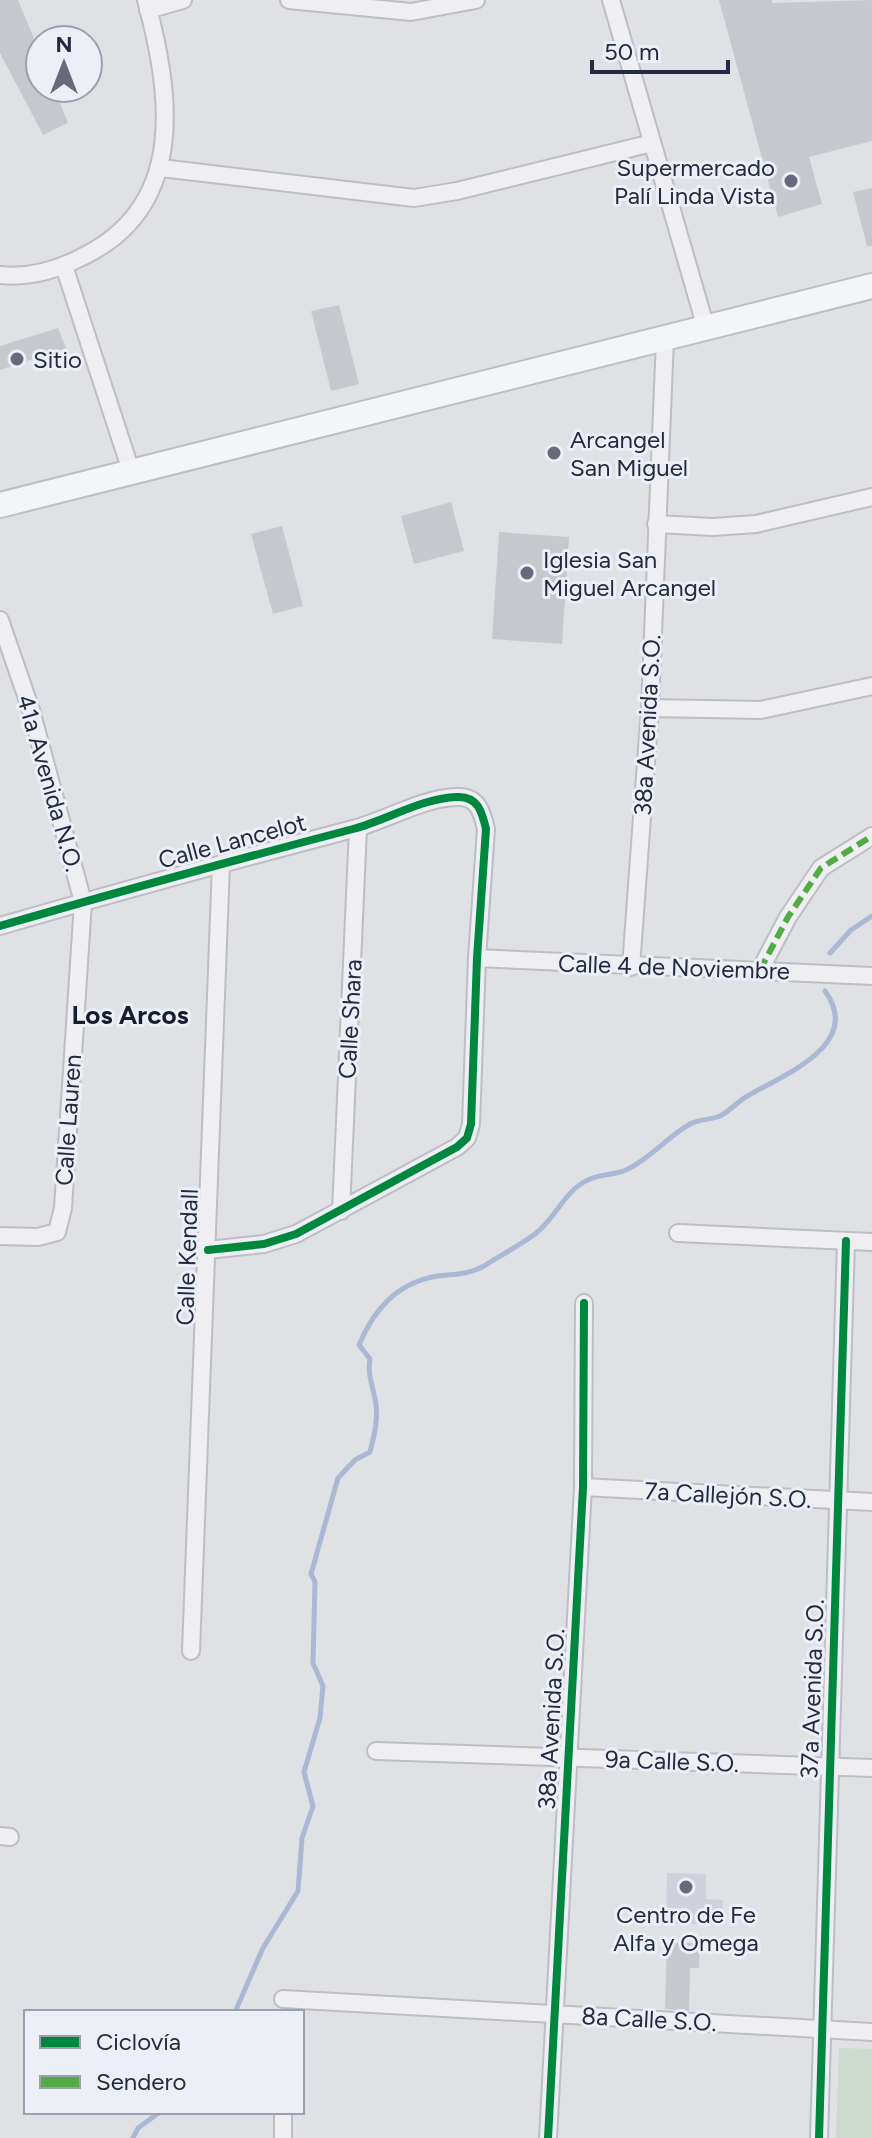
<svg xmlns="http://www.w3.org/2000/svg" width="872" height="2138" viewBox="0 0 872 2138" font-family="Figtree,sans-serif">
<style>
.built{fill:#d0d2db}
.green{fill:#ced9cf}
.lines{fill:none;stroke-linecap:round;stroke-linejoin:round}
.stream{stroke:#abb8d4;stroke-width:5}
.building{fill:#c7c8ce}
.street-casing{stroke:#bdbec3;stroke-width:20}
.primary-casing{stroke:#bbbec3;stroke-width:28}
.street{stroke:#efeff2;stroke-width:16}
.primary{stroke:#f4f5f6;stroke-width:24}
.quiet{stroke:#53ab46;stroke-width:6;stroke-dasharray:12 6;stroke-linecap:butt}
.cycleway-casing{stroke:#eceff6;stroke-width:13}
.cycleway{stroke:#00873e;stroke-width:8}
.poi-dot{fill:#666a7a;stroke:#eceff6;stroke-width:3}
.labels{text-anchor:middle;dominant-baseline:central;stroke-width:6;stroke-linejoin:round;paint-order:stroke}
.poi-label{font-size:24px;fill:#252a40;stroke:#eceff6;text-anchor:start}
.street-label{font-size:24px;fill:#252a40;stroke:#eceff6}
.neighbourhood-label{font-size:26px;font-weight:bold;fill:#181c31;stroke:#eceff6}
</style>
<rect width="100%" height="100%" fill="#e0e1e5"/>
<!-- built -->
<polygon class="built" points="667,1873 706,1874 706,1899 723,1900 722,1925 666,1924"/>
<!-- green -->
<polygon class="green" points="839,2048 872,2049 872,2138 836,2138"/>
<g class="lines">
<!-- stream -->
<g class="stream">
<polyline points="830,953 851,930 872,916"/>
<path d="M235,2012L263,1948L298,1891L302,1838L313,1806L304,1772L320,1718L323,1686L313,1663L315,1582L311,1574L338,1478L355,1460L370,1452C374,1436 378,1421 376,1405C374,1387 367,1377 370,1359L359,1345C374,1309 397,1283 437,1276C454,1274 468,1275 484,1266C500,1256 520,1245 535,1234C557,1217 564,1190 590,1179C601,1174 615,1175 626,1170C650,1159 667,1137 690,1124C699,1119 710,1120 720,1116C730,1111 739,1100 749,1095C788,1073 863,1043 825,991"/>
<polyline points="133,2138 138,2128 160,2112"/>
</g>
</g>
<!-- building -->
<g class="building">
<polygon points="0,0 18,0 40,53 40,88 54,88 68,123 43,135 0,53"/>
<polygon points="719,0 772,0 772,3 872,0 872,141 809,157 822,204 778,217"/>
<polygon points="872,188 872,246 867,246 853,192"/>
<polygon points="339,305 359,384 331,391 311,311"/>
<polygon points="58,328 66,348 0,370 0,346"/>
<polygon points="451,502 464,551 414,564 401,516"/>
<polygon points="282,526 303,606 273,614 251,534"/>
<polygon points="499,532 569,537 562,644 492,639"/>
<polygon points="667,1943 700,1943 699,1968 690,1968 689,2011 665,2009"/>
</g>
<g class="lines">
<defs>
<g id="street">
<polyline points="289,0 411,12 476,0"/>
<polyline points="611,0 706,328"/>
<polyline points="148,10 183,0"/>
<polyline points="161,168 414,198 457,191 652,143"/>
<polyline points="64,266 131,471"/>
<path d="M0,275C28,278 57,270 82,257C188,206 171,94 146,0"/>
<polyline points="656,524 713,527 756,524 872,497"/>
<polyline points="0,620 31,710 83,902 63,1208 57,1232 38,1237 0,1236"/>
<polyline points="650,708 761,710 872,686"/>
<path d="M0,926C117,892 235,860 353,829C387,820 422,798 457,797C478,796 482,812 486,829L477,958L471,1124L467,1138L457,1147L296,1234L264,1244L208,1250"/>
<polyline points="477,958 872,976"/>
<polyline points="631,967 650,708 665,338"/>
<polyline points="760,970 788,917 821,868 872,836"/>
<polyline points="341,1211 358,828"/>
<polyline points="678,1233 872,1242"/>
<polyline points="583,1487 872,1502"/>
<polyline points="191,1651 221,864"/>
<polyline points="376,1751 872,1768"/>
<polyline points="0,1836 10,1837"/>
<polyline points="283,1999 872,2032"/>
<polyline points="283,2138 283,2112"/>
<polyline points="548,2138 583,1487 584,1303"/>
<polyline points="819,2138 846,1241"/>
</g>
<polyline id="primary" points="0,505 872,286"/>
</defs>
<!-- street casing -->
<use href="#street" class="street-casing"/>
<!-- primary casing -->
<use href="#primary" class="primary-casing"/>
<!-- street -->
<use href="#street" class="street"/>
<!-- primary -->
<use href="#primary" class="primary"/>
<!-- quiet -->
<polyline class="quiet" points="760,970 788,917 821,868 872,836"/>
<defs>
<g id="cycleway">
<path d="M0,926C117,892 235,860 353,829C387,820 422,798 457,797C478,796 482,812 486,829L477,958L471,1124L467,1138L457,1147L296,1234L264,1244L208,1250"/>
<polyline points="548,2138 583,1487 584,1303"/>
<polyline points="819,2138 846,1241"/>
</g>
</defs>
<!-- cycleway casing -->
<use href="#cycleway" class="cycleway-casing"/>
<!-- cycleway -->
<use href="#cycleway" class="cycleway"/>
</g>
<!-- markers -->
<g class="poi-dot">
<circle cx="791" cy="181" r="8"/>
<circle cx="17" cy="359" r="8"/>
<circle cx="554" cy="453" r="8"/>
<circle cx="527" cy="573" r="8"/>
<circle cx="686" cy="1887" r="8"/>
</g>
<g class="labels">
<!-- poi labels -->
<g class="poi-label">
<text x="775" y="167" text-anchor="end">Supermercado<tspan x="775" dy="28">Palí Linda Vista</tspan></text>
<text x="33" y="359">Sitio</text>
<text x="570" y="439">Arcangel<tspan x="570" dy="28">San Miguel</tspan></text>
<text x="543" y="559">Iglesia San<tspan x="543" dy="28">Miguel Arcangel</tspan></text>
<text x="686" y="1914" text-anchor="middle">Centro de Fe<tspan x="686" dy="28">Alfa y Omega</tspan></text>
</g>
<!-- street labels -->
<g class="street-label">
<text transform="translate(647 725) rotate(-87)">38a Avenida S.O.</text>
<text transform="translate(50 783) rotate(74)">41a Avenida N.O.</text>
<text transform="translate(232 841) rotate(-15)">Calle Lancelot</text>
<text transform="translate(674 967) rotate(2)">Calle 4 de Noviembre</text>
<text transform="translate(350 1019) rotate(-87)">Calle Shara</text>
<text transform="translate(68 1120) rotate(-86)">Calle Lauren</text>
<text transform="translate(187 1257) rotate(-88)">Calle Kendall</text>
<text transform="translate(728 1495) rotate(3)">7a Callejón S.O.</text>
<text transform="translate(812 1689) rotate(-88)">37a Avenida S.O.</text>
<text transform="translate(551 1719) rotate(-87)">38a Avenida S.O.</text>
<text transform="translate(672 1761) rotate(2)">9a Calle S.O.</text>
<text transform="translate(649 2019) rotate(3)">8a Calle S.O.</text>
</g>
<!-- neighbourhood labels -->
<g class="neighbourhood-label">
<text x="130" y="1015">Los Arcos</text>
</g>
</g>
<!-- legend -->
<rect x="24" y="2010" width="280" height="104" fill="#eceff6" stroke="#9ca0ad" stroke-width="2"/>
<rect x="40" y="2036" width="40" height="12" fill="#00873e" stroke="#9ca0ad" stroke-width="2"/>
<text x="96" y="2050" font-size="24" fill="#252a40">Ciclovía</text>
<rect x="40" y="2076" width="40" height="12" fill="#53ab46" stroke="#9ca0ad" stroke-width="2"/>
<text x="96" y="2090" font-size="24" fill="#252a40">Sendero</text>
<!-- north arrow -->
<g transform="translate(64 64)"><circle r="38" fill="#eceff6" stroke="#9ca0ad" stroke-width="2"/>
<path d="M0-6L14 30L0 20L-14 30Z" fill="#666a7a"/>
<text y="-12" font-size="22" font-weight="bold" text-anchor="middle" fill="#252a40">N</text>
</g>
<!-- scale -->
<path d="M592 60v12h136v-12" fill="none" stroke="#252a40" stroke-width="4"/>
<text x="604" y="60" font-size="24" fill="#252a40" stroke="#eceff6" stroke-width="6" paint-order="stroke">50 m</text>
</svg>
